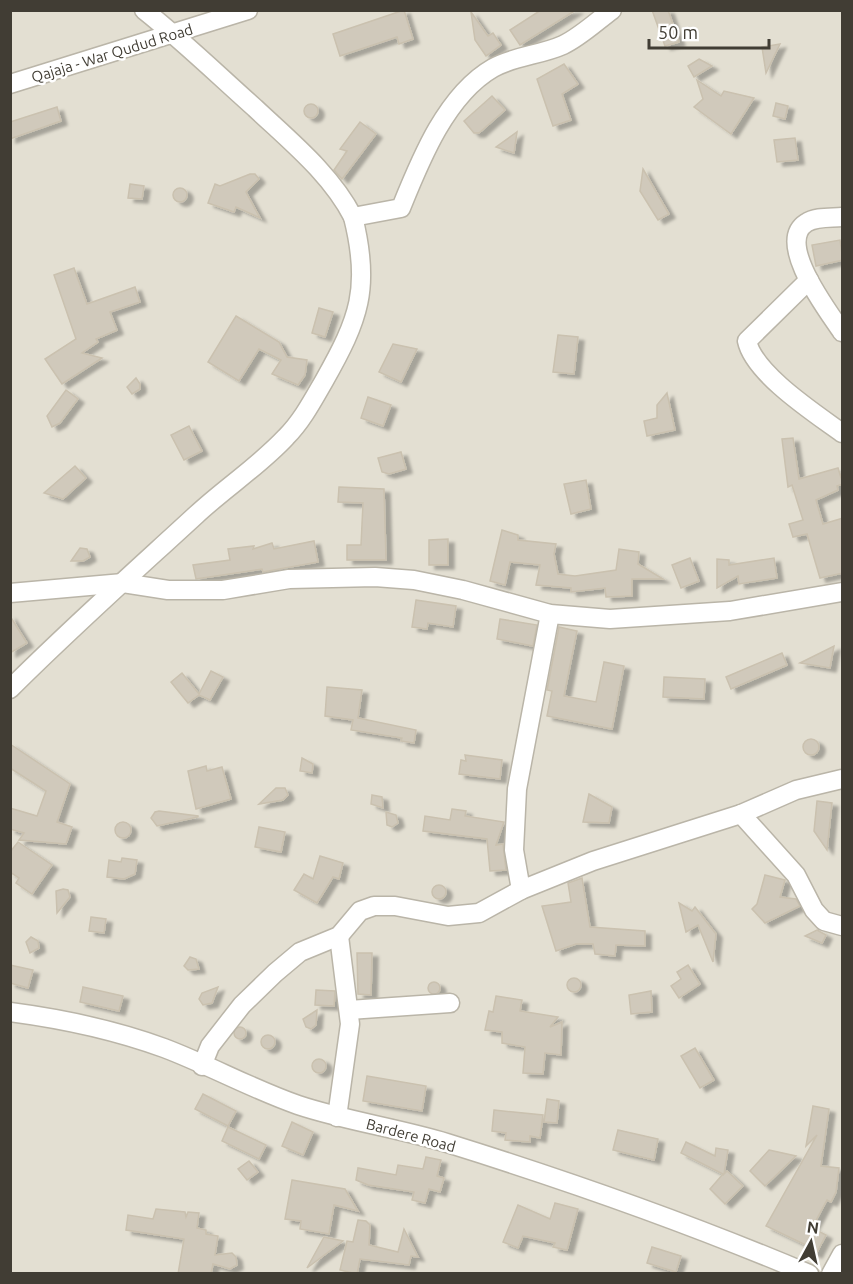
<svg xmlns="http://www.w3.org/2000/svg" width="853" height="1284" viewBox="0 0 853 1284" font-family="Ubuntu,sans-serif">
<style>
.residential{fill:#e3dfd2}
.building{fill:#d0c9bb;stroke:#cac1af;stroke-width:1.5;filter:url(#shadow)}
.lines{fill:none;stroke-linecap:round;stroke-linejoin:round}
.minor-casing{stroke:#bab5a8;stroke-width:21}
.minor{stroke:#fff;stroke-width:18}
.labels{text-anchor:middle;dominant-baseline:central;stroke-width:5;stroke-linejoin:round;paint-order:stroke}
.street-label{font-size:15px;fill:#413d34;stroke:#fff}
</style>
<defs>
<filter id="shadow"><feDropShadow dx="6" dy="4" stdDeviation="1.5" flood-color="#0004"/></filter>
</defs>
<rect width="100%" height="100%" fill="#f0ede4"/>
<!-- residential -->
<rect class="residential" x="11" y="11" width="831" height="1262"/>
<!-- building -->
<g class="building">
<polygon points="404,10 413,39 399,44 397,37 340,56 333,34"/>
<polygon points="541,10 576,10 520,45 510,30"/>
<polygon points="652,10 668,10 679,42 665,46"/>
<polygon points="471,12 488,36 493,33 501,45 486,56 475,40"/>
<polygon points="780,44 766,73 762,47"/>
<polygon points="699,59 712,66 694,77 688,66"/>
<polygon points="564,64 578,84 562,94 571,120 553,126 537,79"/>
<polygon points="697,80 721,96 724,91 754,98 731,134 694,107 703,99"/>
<polygon points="492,96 505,110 479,133 474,133 464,121"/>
<polygon points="776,103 788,106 785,119 773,116"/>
<circle cx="311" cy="111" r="7"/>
<polygon points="57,107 61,121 10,139 10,122"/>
<polygon points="360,122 376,134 342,179 334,170 347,151 340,149"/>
<polygon points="517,132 514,153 496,147"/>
<polygon points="795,138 798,160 777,162 774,140"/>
<polygon points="643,169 669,214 658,220 640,191"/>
<polygon points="250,174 255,174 259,179 246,192 260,218 236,207 234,212 208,203 215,184 220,186"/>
<polygon points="130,184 144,186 142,199 128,198"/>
<circle cx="180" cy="195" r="7"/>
<polygon points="840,240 843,260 816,266 812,245"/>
<polygon points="74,268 87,304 135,287 140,302 110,312 117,330 96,339 98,342 82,353 102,358 62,384 45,359 76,339 54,275"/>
<polygon points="319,308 333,312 325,337 312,333"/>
<polygon points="236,316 279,342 287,357 307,360 305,375 298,385 272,374 281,360 259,349 239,381 208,362"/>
<polygon points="558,335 578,337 574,374 553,372"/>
<polygon points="393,344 417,349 401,382 379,372"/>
<polygon points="136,378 140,384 140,389 132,394 127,387"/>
<polygon points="66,390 78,399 60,423 52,427 47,416"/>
<polygon points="667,393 675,430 647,436 644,421 657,418 657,405"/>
<polygon points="368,397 391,405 383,426 361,418"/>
<polygon points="189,426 202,451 184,460 171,435"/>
<polygon points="793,438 799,479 838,468 843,484 837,486 838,490 816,500 823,524 843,518 843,573 820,578 807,534 793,537 789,524 803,520 792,485 788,487 782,439"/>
<polygon points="401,452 406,469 389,474 382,472 378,458"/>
<polygon points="75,466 86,478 63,499 44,493"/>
<polygon points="586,480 591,509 571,514 564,484"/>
<polygon points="339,487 384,489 386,560 347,560 347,545 361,545 363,503 338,502"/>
<polygon points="502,530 518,535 518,540 556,544 554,554 558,574 575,576 616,570 619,549 639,552 638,564 663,579 632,579 632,596 606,597 605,588 571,592 571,588 536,585 540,565 510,562 505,585 490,581"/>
<polygon points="448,539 448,565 429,565 429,540"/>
<polygon points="314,541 318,562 263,572 262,569 196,579 193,565 230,560 228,549 254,546 253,549 272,543 274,549"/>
<polygon points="80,548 87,549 90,557 83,561 71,561"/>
<polygon points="690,558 699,581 681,588 672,565"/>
<polygon points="774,558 777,578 739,584 738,576 717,588 717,559 729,560 729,565"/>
<polygon points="416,600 456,606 453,627 428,623 427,629 412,627"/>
<polygon points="10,616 27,643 10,653"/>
<polygon points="500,619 537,625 533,646 497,639"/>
<polygon points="559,627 577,631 564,696 596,702 604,662 624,666 612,729 547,716 552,691 547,690"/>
<polygon points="834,646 830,668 800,663"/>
<polygon points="782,653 787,665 731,689 726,677"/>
<polygon points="211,671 223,677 210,700 199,695 188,703 171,682 182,673 199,694"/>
<polygon points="664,677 705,679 704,699 663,697"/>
<polygon points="327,687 362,690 358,718 416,730 414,743 401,741 402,738 351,730 353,720 325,716"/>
<circle cx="811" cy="747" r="8"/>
<polygon points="10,744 70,784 57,822 72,827 66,844 19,840 24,833 10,829 10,808 37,816 46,791 10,768"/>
<polygon points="465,755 502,760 500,779 459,774 461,760 466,761"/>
<polygon points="302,758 313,764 312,773 300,771"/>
<polygon points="206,766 207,771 222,767 231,799 196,809 188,771"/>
<polygon points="276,788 285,788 288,795 283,800 259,804"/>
<polygon points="589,794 612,807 609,823 583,822"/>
<polygon points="372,795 382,797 383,808 371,804"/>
<polygon points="817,801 832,803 827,850 814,831"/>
<polygon points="452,809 466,811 465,816 504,822 496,845 503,844 506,870 490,871 487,839 423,831 425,816 450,820"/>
<polygon points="159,811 198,816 198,817 157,826 151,818 155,812"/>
<polygon points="386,812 396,815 398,823 392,827 387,825"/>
<circle cx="123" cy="830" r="8"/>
<polygon points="259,827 285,832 281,852 255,847"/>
<polygon points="18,842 52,865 32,894 16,883 19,878 10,872 10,852"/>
<polygon points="320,856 343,863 339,879 333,877 317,903 294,890 304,874 313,879"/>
<polygon points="122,858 137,860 135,874 124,879 107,877 109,860 121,862"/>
<polygon points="765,875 785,880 780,897 796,899 800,906 765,923 752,909 757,904"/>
<polygon points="582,878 590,927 645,931 645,946 616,945 615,956 595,954 593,944 576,944 556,951 542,906 571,902 568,883"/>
<circle cx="439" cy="892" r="7"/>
<polygon points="63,889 68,890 70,897 57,913 56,891"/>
<polygon points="679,903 692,911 695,907 716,934 713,962 698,925 686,932"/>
<polygon points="91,917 106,919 104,933 89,931"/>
<polygon points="817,930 826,935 822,943 805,936"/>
<polygon points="31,937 38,941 39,948 30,953 26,942"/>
<polygon points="357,953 372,953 371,995 358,994"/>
<polygon points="190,957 196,959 199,969 188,970 184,966"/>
<polygon points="10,965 33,970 28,988 10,983"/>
<polygon points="688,965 700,984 679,998 671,986 681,979 677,972"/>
<circle cx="574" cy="985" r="7"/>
<circle cx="434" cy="988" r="6"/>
<polygon points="83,987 123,996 119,1011 80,1002"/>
<polygon points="218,987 212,1003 203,1005 199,999 202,993"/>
<polygon points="316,990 335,991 334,1006 315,1005"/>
<polygon points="651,991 652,1012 631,1014 629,995"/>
<polygon points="496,996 522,1000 520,1011 558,1017 550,1027 562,1022 561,1055 545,1053 543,1074 523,1073 525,1047 502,1043 502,1032 485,1030 489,1011 493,1012"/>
<polygon points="317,1010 316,1025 311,1029 306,1027 303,1019"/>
<circle cx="240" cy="1033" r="6"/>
<circle cx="268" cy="1042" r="7"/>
<polygon points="695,1048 714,1080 700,1088 681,1056"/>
<circle cx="319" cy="1066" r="7"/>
<polygon points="367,1076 426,1086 422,1111 363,1101"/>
<polygon points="203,1094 236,1111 228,1126 195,1109"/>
<polygon points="547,1099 559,1101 557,1123 544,1122"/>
<polygon points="813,1106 829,1109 821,1166 839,1168 836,1192 831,1202 827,1200 812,1228 826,1235 816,1254 804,1248 806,1245 766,1226 817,1135 806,1146"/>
<polygon points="494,1110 543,1115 540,1138 530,1136 530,1142 505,1140 506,1133 492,1131"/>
<polygon points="292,1122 313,1132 303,1155 282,1146"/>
<polygon points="228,1127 266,1145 259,1159 222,1141"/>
<polygon points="618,1130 658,1139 654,1160 613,1150"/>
<polygon points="686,1142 715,1156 716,1148 728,1150 724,1174 727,1171 743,1186 725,1204 710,1189 723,1174 681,1153"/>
<polygon points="769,1150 796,1156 765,1186 750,1171"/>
<polygon points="426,1157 441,1160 437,1176 444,1178 440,1192 429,1189 425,1203 412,1200 414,1192 368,1185 356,1180 358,1168 396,1175 398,1165 423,1169"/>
<polygon points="249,1161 258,1172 247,1180 238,1169"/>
<polygon points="292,1180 345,1189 358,1211 334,1205 329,1234 300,1229 301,1221 285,1219"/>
<polygon points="555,1203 578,1209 567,1250 553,1247 555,1243 523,1236 518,1248 503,1242 518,1205 550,1219"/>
<polygon points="156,1209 185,1212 186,1217 188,1212 199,1213 197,1228 206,1230 206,1234 218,1236 215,1255 232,1253 236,1257 237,1265 230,1269 213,1264 211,1274 178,1274 184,1239 126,1230 128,1215 153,1219"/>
<polygon points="358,1220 366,1221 370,1225 369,1245 398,1252 404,1229 418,1257 411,1256 409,1265 360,1259 357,1274 340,1270 347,1241 353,1242"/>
<polygon points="324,1237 343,1241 307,1268"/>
<polygon points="652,1247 681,1256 676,1272 647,1263"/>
</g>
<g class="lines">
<defs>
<g id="minor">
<path d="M144,10C183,41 218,75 255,108C290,141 331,174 353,217L401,208C420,161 446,95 493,68C514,56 541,55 563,45C580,37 597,21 612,10"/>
<polyline points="10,84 248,10"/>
<path d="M842,217C831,218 816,216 806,223C775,243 829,312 842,332"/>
<path d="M809,280L747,341C754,374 816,414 842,433"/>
<polyline points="10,593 123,583 168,590 223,590 289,579 375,577 414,580 463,590 550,614 610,619 730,611 842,592"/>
<path d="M10,689C70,629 134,572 196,515C225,488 259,466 286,437C302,421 313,400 324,381C359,319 371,288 353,217"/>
<polyline points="741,814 796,875 814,910 824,921 842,926"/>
<polyline points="521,890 514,850 517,789 550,614"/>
<polyline points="349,1010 450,1003"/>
<path d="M10,1012C63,1019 115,1030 164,1048C209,1065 252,1089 298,1105C346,1121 398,1128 447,1143C569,1181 691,1224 809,1274"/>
<polyline points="202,1066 210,1046 242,1005 275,973 300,952 339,936 360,911 374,906 395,906 448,916 479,913 521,890 593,861 741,814 796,790 842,779"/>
<polyline points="337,1117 350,1024 339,936"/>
<polyline points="831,1274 842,1254"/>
</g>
</defs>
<!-- minor casing -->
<use href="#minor" class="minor-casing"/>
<!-- minor -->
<use href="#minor" class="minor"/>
</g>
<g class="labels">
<!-- street labels -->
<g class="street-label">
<text transform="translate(112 53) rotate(-17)">Qajaja - War Qudud Road</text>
<text transform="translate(411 1135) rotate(15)">Bardere Road</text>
</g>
</g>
<!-- border -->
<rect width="853" height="1284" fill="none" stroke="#413d34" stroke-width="24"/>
<!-- north arrow -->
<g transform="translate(811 1242) rotate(8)" stroke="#ffffff" stroke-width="4.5" paint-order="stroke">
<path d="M0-4.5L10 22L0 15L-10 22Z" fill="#413d34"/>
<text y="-9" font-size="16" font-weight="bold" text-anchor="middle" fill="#413d34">N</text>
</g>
<!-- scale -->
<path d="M649 39v9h120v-9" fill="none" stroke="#413d34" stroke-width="3"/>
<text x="658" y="39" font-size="18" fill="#413d34" stroke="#ffffff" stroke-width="4.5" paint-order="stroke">50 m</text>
</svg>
